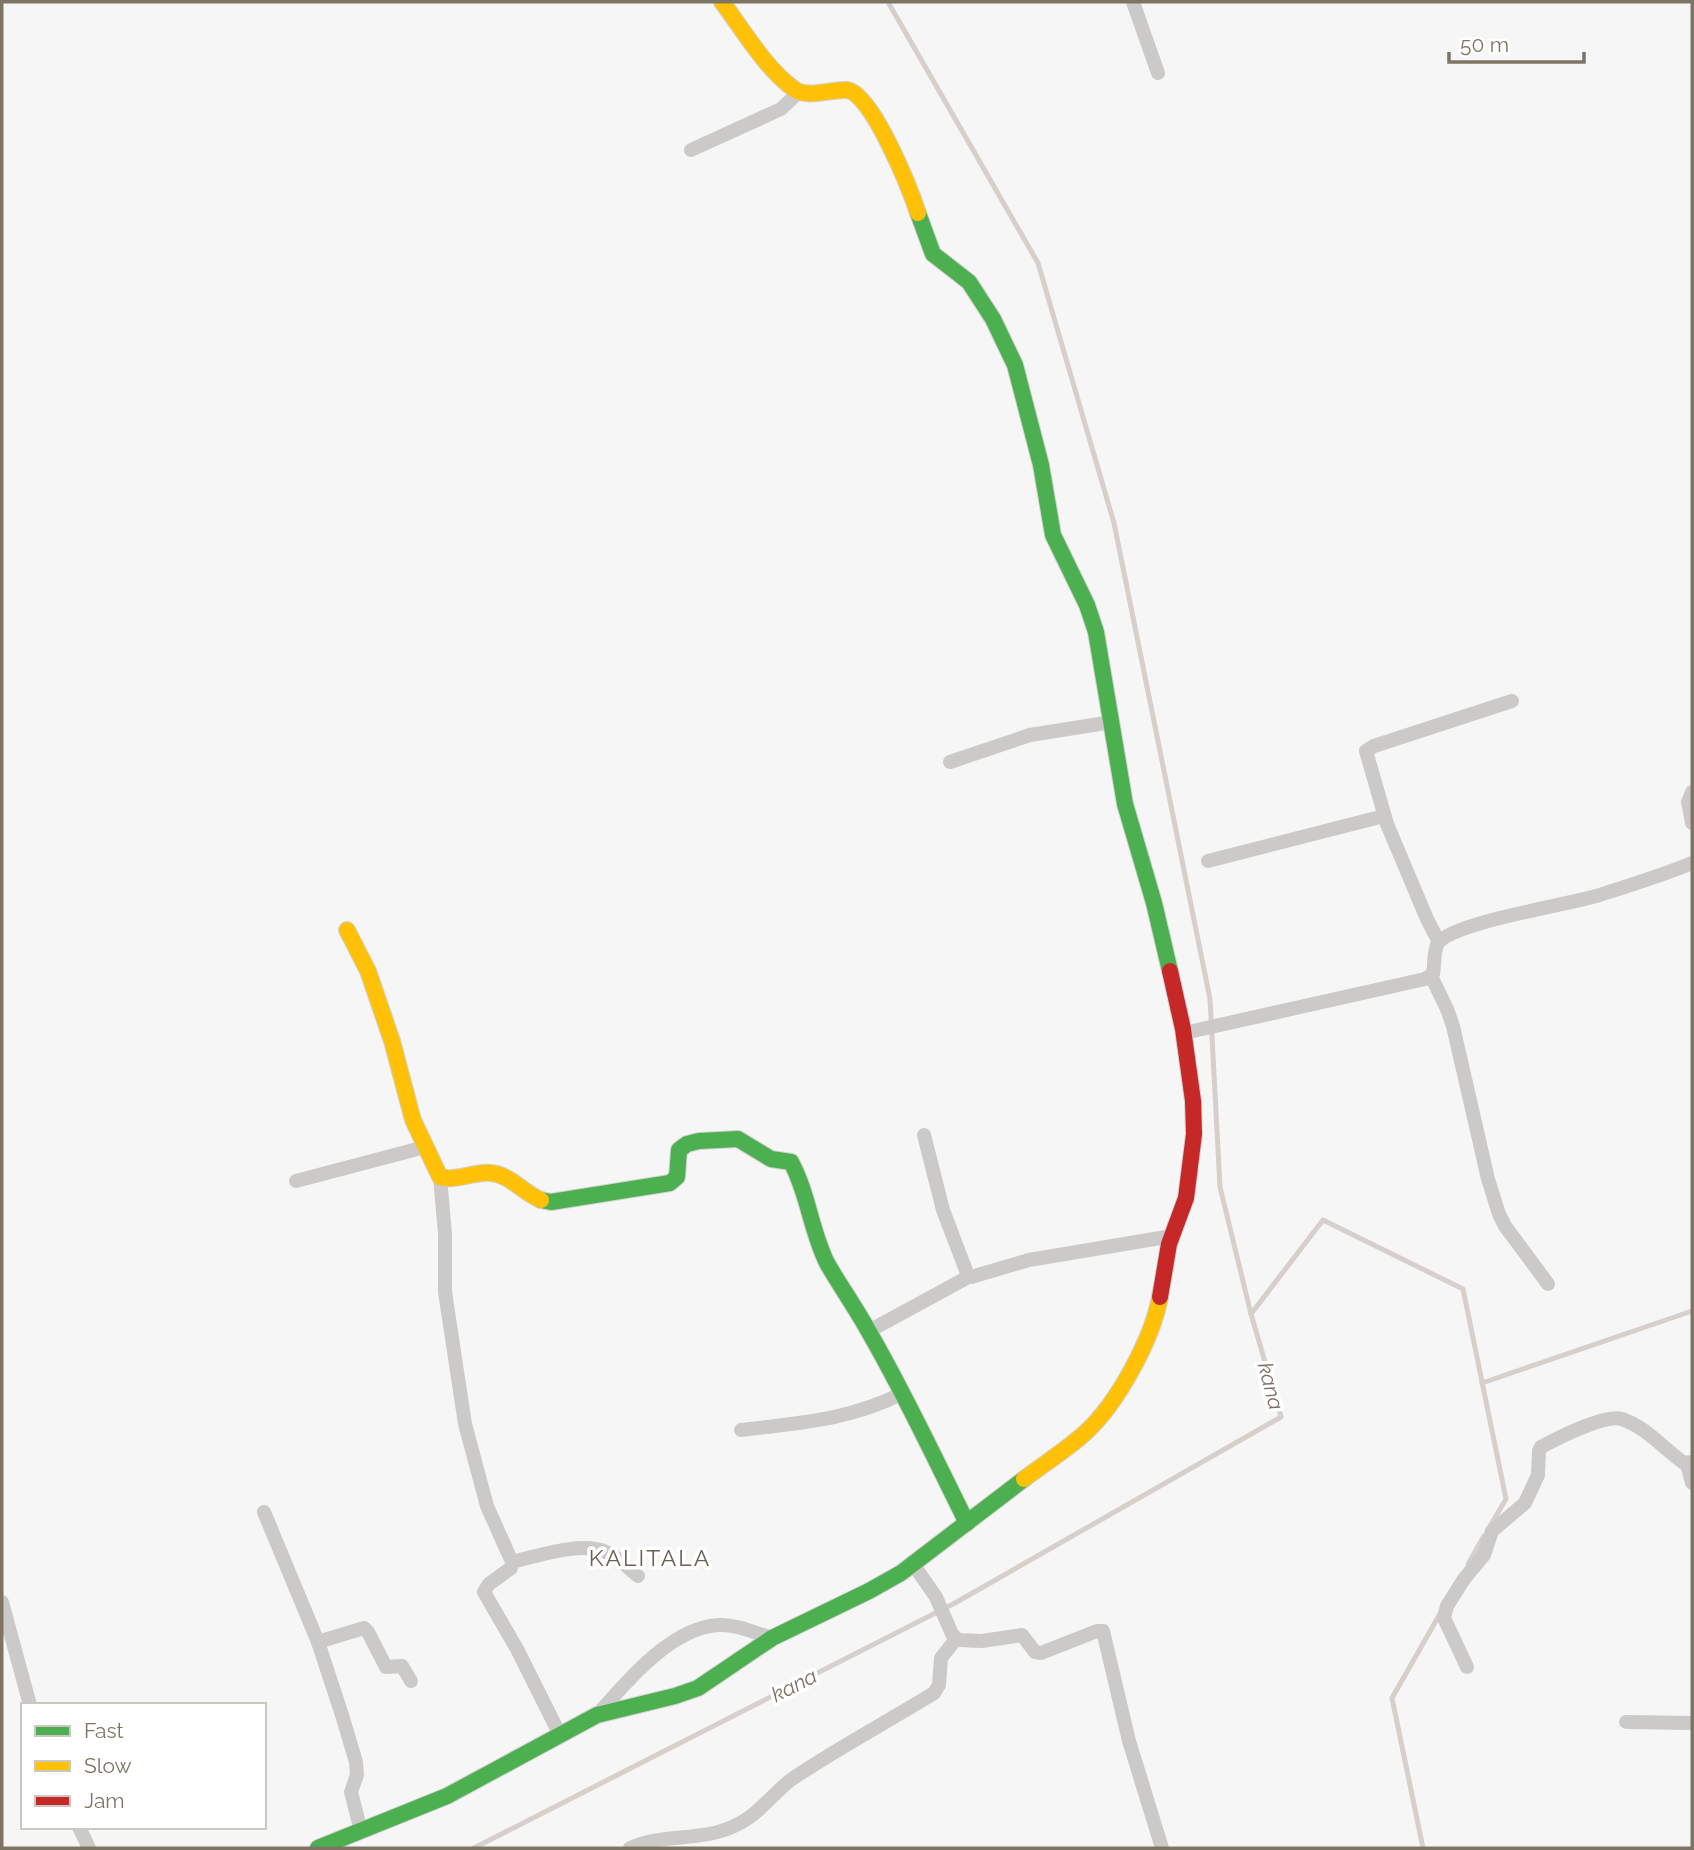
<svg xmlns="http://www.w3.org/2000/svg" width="1694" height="1850" viewBox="0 0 1694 1850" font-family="Raleway,sans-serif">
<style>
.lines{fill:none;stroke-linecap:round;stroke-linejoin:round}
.stream{stroke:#d6cfcb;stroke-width:5}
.fast-casing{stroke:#d3d2d1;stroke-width:18}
.slow-casing{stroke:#d3d2d1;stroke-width:18}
.jam-casing{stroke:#d3d2d1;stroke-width:18}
.street{stroke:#cbcac9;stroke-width:14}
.fast{stroke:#4caf50;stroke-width:16}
.slow{stroke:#ffc107;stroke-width:16}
.jam{stroke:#c62828;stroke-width:16}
.labels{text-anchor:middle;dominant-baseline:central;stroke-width:7;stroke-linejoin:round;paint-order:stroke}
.water-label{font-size:21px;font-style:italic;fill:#807063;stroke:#fff}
.quarter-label{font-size:23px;letter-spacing:2px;fill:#6a6255;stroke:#fff}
</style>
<rect width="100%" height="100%" fill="#f6f6f6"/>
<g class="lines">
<!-- stream -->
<g class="stream">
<polyline points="888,2 1038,263 1114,523 1210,999 1220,1187 1251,1314"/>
<polyline points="1482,1383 1692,1311"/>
<polyline points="1468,1564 1484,1536"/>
<polyline points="474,1848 955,1603 1281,1417 1251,1314 1323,1220 1463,1289 1506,1499 1489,1528"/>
<polyline points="1423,1848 1392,1698 1441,1612"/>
</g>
<defs>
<g id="fast">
<polyline points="918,213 933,254 969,282 993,319 1015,365 1041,465 1053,535 1087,605 1096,632 1125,804 1154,903 1170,971"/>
<path d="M541,1200L551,1202L670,1183L677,1177L679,1150L687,1144L699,1141L738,1139L771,1159L791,1162C808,1193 811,1231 827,1263C840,1286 856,1308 869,1332C905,1394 935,1459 967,1523"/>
<polyline points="318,1848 447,1796 597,1715 675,1696 698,1688 772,1638 869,1591 901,1573 1024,1479"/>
</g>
<g id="slow">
<path d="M722,2C744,31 765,68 794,89C808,99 831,89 847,90C872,93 910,189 918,213"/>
<path d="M347,930L368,971L392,1041L413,1120L440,1177C456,1182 474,1171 491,1173C511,1175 523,1193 541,1200"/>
<path d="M1024,1479C1044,1464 1066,1450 1085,1433C1117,1404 1152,1340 1160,1297"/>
</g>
<polyline id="jam" points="1160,1297 1169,1244 1186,1198 1194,1134 1193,1101 1183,1029 1170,971"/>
</defs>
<!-- fast casing -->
<use href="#fast" class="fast-casing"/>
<!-- slow casing -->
<use href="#slow" class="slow-casing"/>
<!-- jam casing -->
<use href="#jam" class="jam-casing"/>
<!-- street -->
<g class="street">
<polyline points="1133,2 1158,73"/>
<polyline points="691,150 781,109 799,92"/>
<polyline points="950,762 1030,735 1112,722"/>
<polyline points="1692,792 1688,802 1692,823"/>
<polyline points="1208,861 1384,816"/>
<polyline points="1439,942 1427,919 1387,824 1366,751 1374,746 1512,701"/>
<polyline points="1431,976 1447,1009 1453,1026 1488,1179 1499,1214 1505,1226 1548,1284"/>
<path d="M1184,1033L1425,979L1433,974C1435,965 1433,951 1438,943C1454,922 1567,905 1596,896C1628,886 1661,876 1692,863"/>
<polyline points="924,1135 943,1210 967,1273 971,1277 1029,1260 1172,1236"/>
<polyline points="440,1177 445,1234 445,1292 465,1424 487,1506 512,1562 511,1568 489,1584 484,1592 517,1649 560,1735"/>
<polyline points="296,1181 425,1147"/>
<polyline points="869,1331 970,1276"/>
<path d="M741,1430C799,1423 850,1420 903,1393"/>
<polyline points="1687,1464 1692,1483"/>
<polyline points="264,1512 318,1642 342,1715 356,1762 357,1775 351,1792 361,1831"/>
<path d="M512,1562C537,1556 583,1541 606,1552C618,1557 628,1568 638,1576"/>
<polyline points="913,1564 936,1597 952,1634 958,1640 982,1641 1022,1635 1035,1652 1041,1653 1097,1631 1103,1631 1129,1741 1162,1848"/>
<polyline points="2,1602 30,1705"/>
<polyline points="318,1642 364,1628 368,1632 386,1667 402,1666 411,1681"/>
<path d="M1467,1667L1444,1618L1447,1606L1464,1579L1484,1555L1492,1531L1525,1503L1538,1475L1539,1451L1541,1447C1558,1438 1605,1414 1622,1419C1646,1427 1664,1449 1684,1463L1692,1462"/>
<path d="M598,1714C627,1681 672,1627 719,1625C736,1624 755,1633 772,1638"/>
<polyline points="1626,1722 1692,1723"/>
<polyline points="79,1827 89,1848"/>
<path d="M630,1848C663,1833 701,1842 734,1826C758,1816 772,1794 792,1779C838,1748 887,1722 934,1693L939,1685L941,1658L956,1639"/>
</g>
<!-- fast -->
<use href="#fast" class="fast"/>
<!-- slow -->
<use href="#slow" class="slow"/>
<!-- jam -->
<use href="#jam" class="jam"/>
</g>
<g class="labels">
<!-- water labels -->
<g class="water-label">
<text transform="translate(1271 1386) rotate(75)">kana</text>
<text transform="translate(794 1685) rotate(-27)">kana</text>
</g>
<!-- quarter labels -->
<g class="quarter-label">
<text x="650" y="1557">KALITALA</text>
</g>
</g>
<!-- border -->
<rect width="1694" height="1850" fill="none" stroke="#7e7464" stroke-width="7"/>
<!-- legend -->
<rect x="21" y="1703" width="245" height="126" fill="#ffffff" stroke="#cbc7c1" stroke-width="2"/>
<rect x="35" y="1726" width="35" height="10" fill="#4caf50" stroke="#cbc7c1" stroke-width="2"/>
<text x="84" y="1738" font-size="21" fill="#7e7464">Fast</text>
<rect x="35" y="1761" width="35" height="10" fill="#ffc107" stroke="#cbc7c1" stroke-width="2"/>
<text x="84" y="1773" font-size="21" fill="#7e7464">Slow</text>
<rect x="35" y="1796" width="35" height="10" fill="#c62828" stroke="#cbc7c1" stroke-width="2"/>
<text x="84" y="1808" font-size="21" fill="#7e7464">Jam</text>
<!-- scale -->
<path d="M1449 52v10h135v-10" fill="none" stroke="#7e7464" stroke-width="3.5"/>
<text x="1460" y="52" font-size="21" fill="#7e7464" stroke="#ffffff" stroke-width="5" paint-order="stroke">50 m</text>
</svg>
